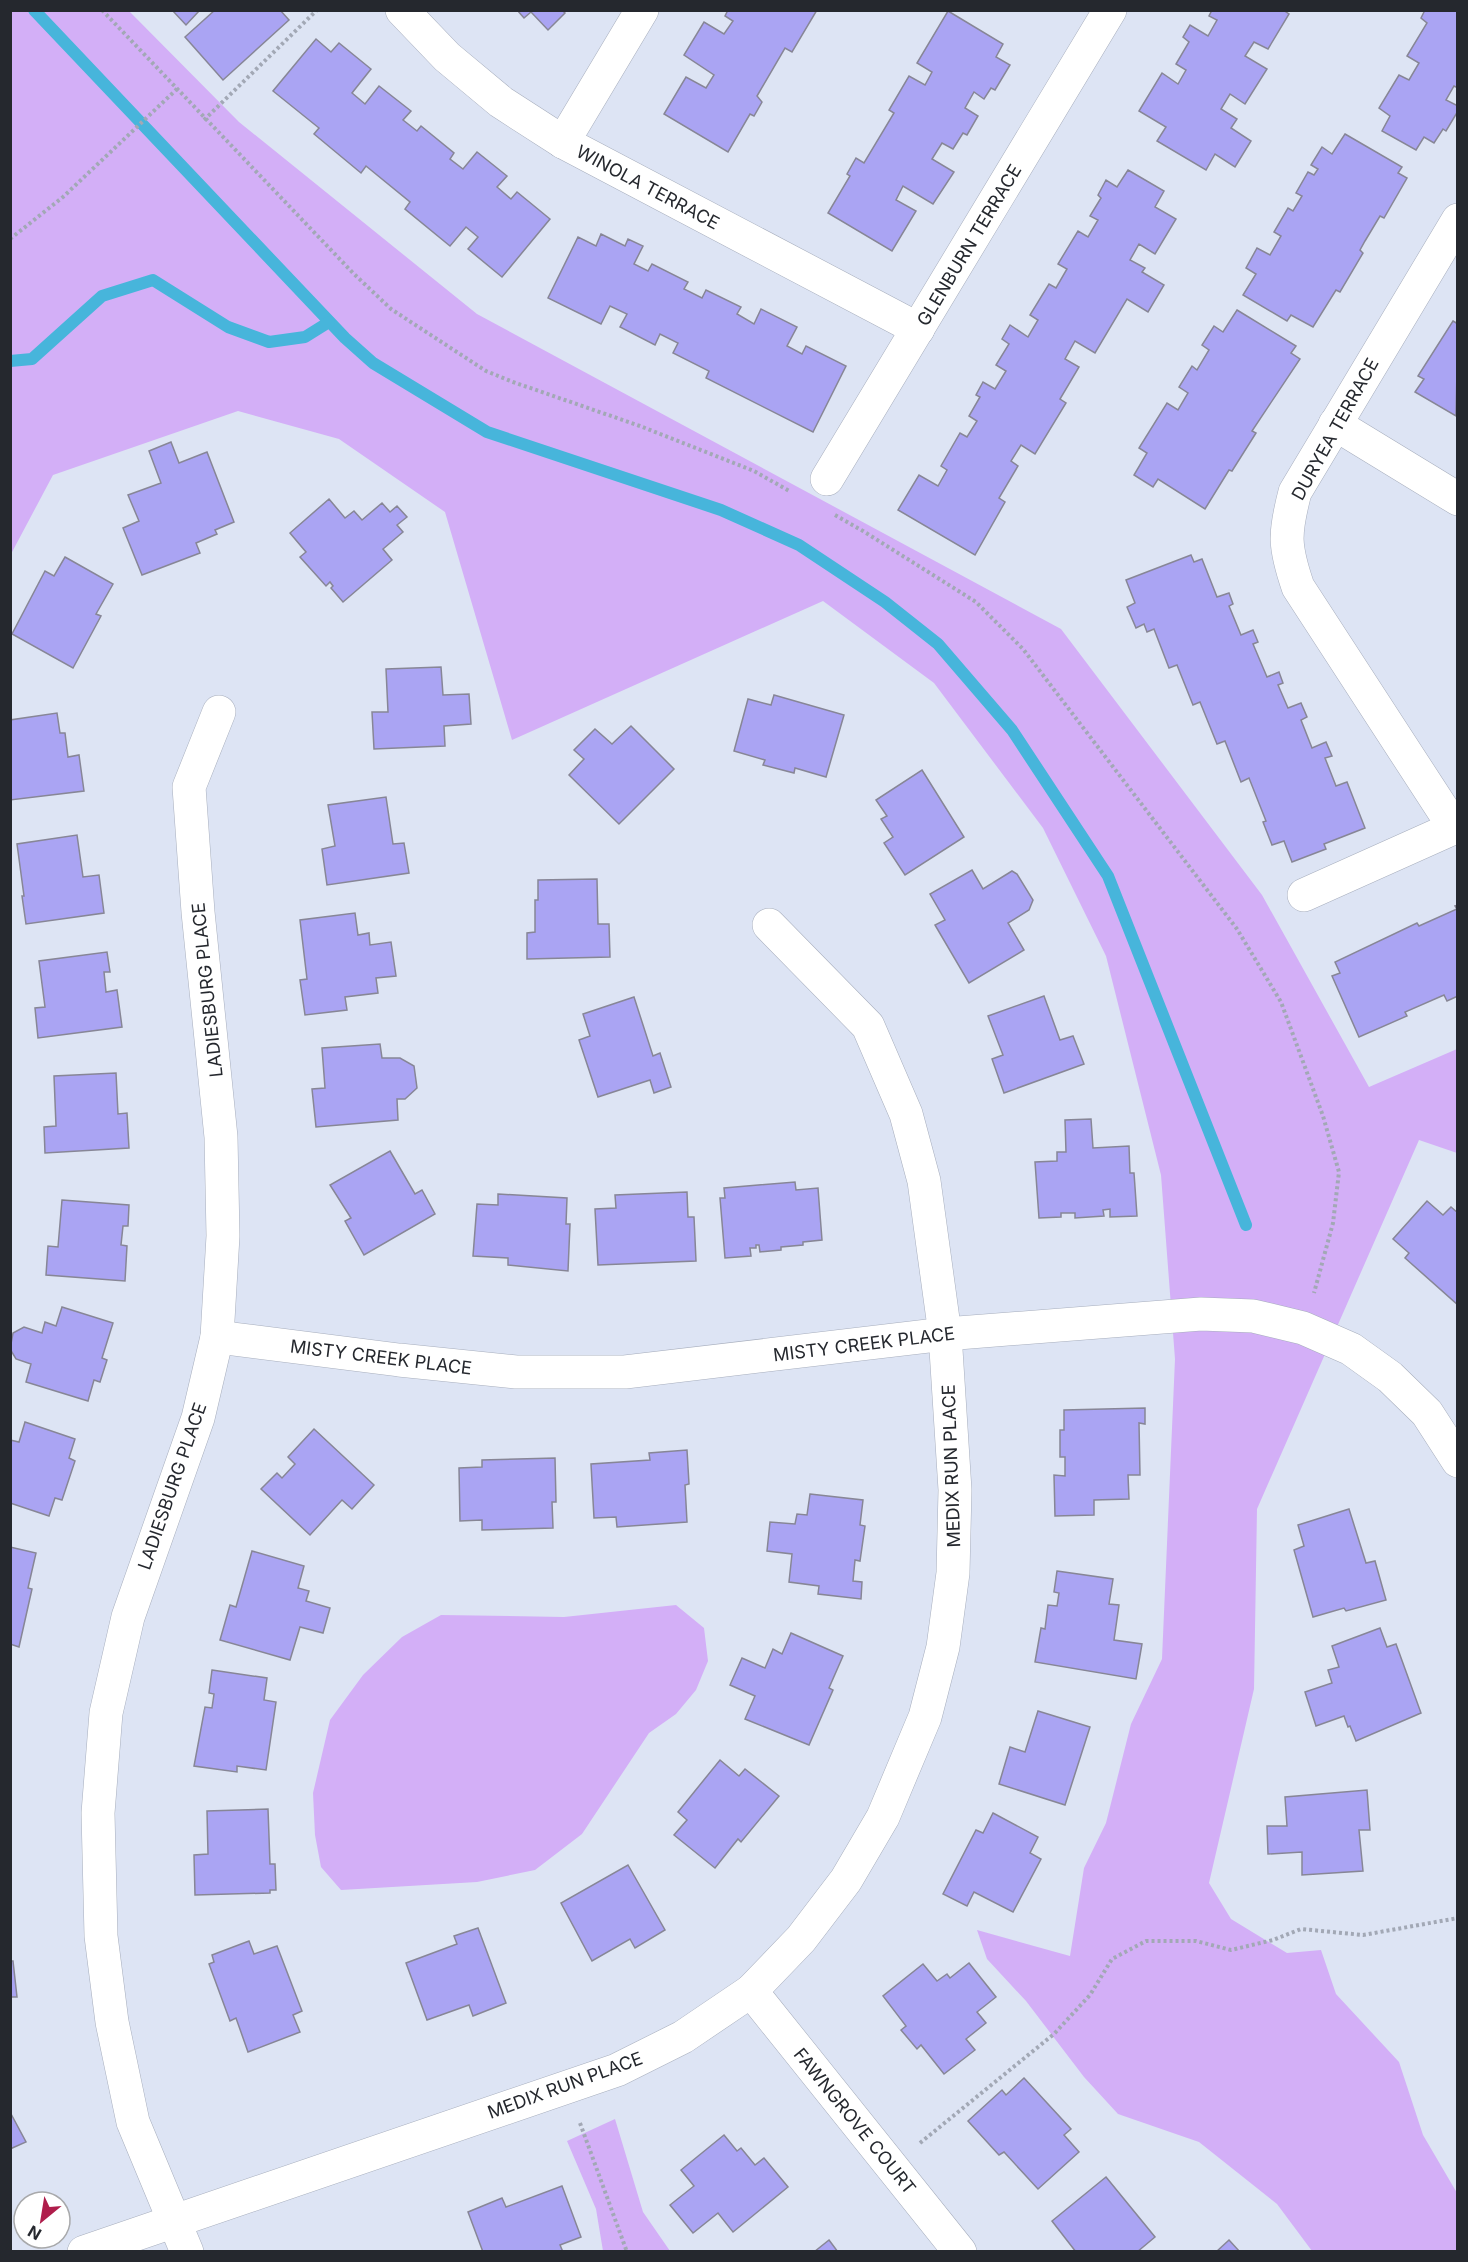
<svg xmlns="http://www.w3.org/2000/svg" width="1468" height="2262" viewBox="0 0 1468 2262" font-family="Inter,sans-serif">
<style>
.green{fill:#d3aff7}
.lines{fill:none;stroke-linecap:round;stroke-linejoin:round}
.stream{stroke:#47b5db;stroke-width:12}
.building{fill:#aaa4f3;stroke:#878696;stroke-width:1.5}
.street-casing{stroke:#a7aebd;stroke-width:34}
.path{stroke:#a2a8b5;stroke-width:4;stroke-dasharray:3 3;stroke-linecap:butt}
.street{stroke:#fff;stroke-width:33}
.labels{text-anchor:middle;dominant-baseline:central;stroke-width:4.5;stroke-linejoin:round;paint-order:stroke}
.street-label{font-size:18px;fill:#25282e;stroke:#fff}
</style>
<rect width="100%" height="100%" fill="#dde4f4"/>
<!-- green -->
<g class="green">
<polygon points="11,11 129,11 239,122 477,314 1061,629 1262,895 1369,1087 1457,1049 1457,1153 1419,1140 1257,1509 1254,1689 1209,1883 1231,1919 1287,1953 1321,1950 1336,1994 1399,2062 1423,2135 1457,2193 1457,2251 1312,2251 1277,2204 1199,2142 1118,2114 1084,2077 1026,2001 987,1959 977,1930 1070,1956 1084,1868 1106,1823 1131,1724 1162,1659 1175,1359 1161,1175 1106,956 1043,828 934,683 823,601 512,740 445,512 339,439 238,411 53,475 11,554"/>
<polygon points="676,1605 704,1628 708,1661 696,1690 676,1714 649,1733 582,1834 535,1870 477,1882 341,1890 321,1867 315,1835 313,1793 330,1720 363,1675 402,1637 441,1615 564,1617"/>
<polygon points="615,2119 643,2212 670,2251 603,2251 596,2209 567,2141"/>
</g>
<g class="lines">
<!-- stream -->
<g class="stream">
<polyline points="34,10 345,338 373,363 487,432 721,510 799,545 885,602 938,644 1012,730 1108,876 1246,1225"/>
<polyline points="10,361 32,359 102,296 153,280 228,327 269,342 305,337 329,322"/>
</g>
</g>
<!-- building -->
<g class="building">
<polygon points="172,10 200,10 186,25"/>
<polygon points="215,10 280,10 289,20 223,80 185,37"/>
<polygon points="517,10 562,10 565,13 548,30 531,12 524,18"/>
<polygon points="728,10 817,10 792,52 785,48 757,96 762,102 754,116 750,114 728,152 664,114 686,77 706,88 714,75 684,55 704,22 724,34 733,21 725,16"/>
<polygon points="1212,10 1283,10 1289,14 1268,49 1254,42 1245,56 1267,69 1245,104 1230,94 1221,109 1237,119 1231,128 1251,141 1235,167 1215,154 1206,170 1157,141 1166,127 1139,111 1162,73 1178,84 1186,70 1176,64 1189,42 1183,37 1190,25 1208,36 1217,20 1209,16"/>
<polygon points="1425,10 1458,10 1458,88 1454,86 1446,100 1458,106 1458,111 1446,131 1443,129 1434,143 1424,137 1416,150 1382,131 1390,116 1379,108 1399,75 1409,80 1419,63 1407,56 1427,23 1421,18"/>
<polygon points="948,11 1003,44 996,57 1010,65 995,90 991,88 984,99 974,92 965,108 978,116 967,135 963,133 953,149 942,143 932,159 954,172 933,204 903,186 896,200 916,211 892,251 828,213 850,176 847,174 856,158 864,163 894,113 889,110 909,76 925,85 932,72 917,63"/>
<polygon points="316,39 331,52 339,43 371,69 352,93 365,104 379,86 411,111 403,120 417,131 421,126 454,153 450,159 463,169 477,152 507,176 497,187 511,199 517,192 550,219 502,277 468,249 478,237 466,227 450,246 405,209 410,202 366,166 361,173 314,134 319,128 273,91"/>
<polygon points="1345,134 1402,167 1398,173 1407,178 1384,218 1380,216 1365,241 1360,250 1363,253 1340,292 1336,290 1313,327 1291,315 1287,321 1243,295 1256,274 1246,268 1257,248 1270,255 1281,236 1274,232 1288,208 1293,211 1302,196 1296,193 1308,172 1314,175 1318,169 1311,165 1322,147 1332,154"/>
<polygon points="1128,170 1164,191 1155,207 1176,219 1155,254 1139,244 1130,260 1145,268 1142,272 1164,285 1148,312 1127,299 1095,353 1075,341 1065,359 1079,367 1060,399 1066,403 1035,454 1021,445 1011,461 1018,466 999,498 1005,502 975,555 898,510 919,475 938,486 947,470 941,466 960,433 967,437 977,421 969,416 980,397 976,395 983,382 995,389 1006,371 996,365 1009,344 1002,339 1010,325 1028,337 1038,320 1030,315 1049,284 1056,288 1067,269 1058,264 1078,231 1088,237 1098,220 1090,216 1101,198 1098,195 1106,180 1117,187"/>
<polygon points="601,234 625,246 628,239 643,246 634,264 648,271 652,264 688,282 684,289 702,298 706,290 741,307 737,314 754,324 761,309 797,327 787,346 802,354 806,346 846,366 813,432 706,378 709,371 673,353 678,343 660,334 655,345 620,327 627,314 610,306 601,324 548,298 578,237 596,246"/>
<polygon points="1237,310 1296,346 1291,353 1300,359 1252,431 1256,433 1232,471 1229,470 1205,509 1158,479 1153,487 1134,475 1147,453 1139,448 1167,403 1178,410 1188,393 1179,387 1192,366 1197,370 1209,350 1202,345 1214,326 1223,332"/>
<polygon points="1453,321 1458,324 1456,416 1415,392 1424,379 1418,376"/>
<polygon points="171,442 179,463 207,452 234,522 215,530 217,534 196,543 200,553 142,575 123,528 139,521 128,495 161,483 149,451"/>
<polygon points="329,499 345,518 354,511 362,520 382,503 390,512 397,506 407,517 397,525 403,532 383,549 392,560 343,602 331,588 333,586 330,582 326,586 300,557 306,552 290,533"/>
<polygon points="1191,555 1194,562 1202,559 1217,597 1229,593 1233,604 1229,606 1241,635 1253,630 1258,642 1253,644 1267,677 1279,672 1283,683 1278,685 1288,708 1301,703 1307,717 1301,720 1312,748 1326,742 1332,756 1325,758 1336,786 1347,782 1365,828 1324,844 1326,849 1292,862 1284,841 1272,845 1263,822 1266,821 1249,778 1241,782 1225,741 1217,744 1200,702 1193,705 1177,665 1169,668 1154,629 1147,632 1144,624 1136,628 1127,607 1135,603 1126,580"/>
<polygon points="65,557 113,584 96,614 101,616 73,668 12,634 45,571 54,576"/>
<polygon points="441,667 443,695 469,694 471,724 444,726 445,746 374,749 372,712 388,712 386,669"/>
<polygon points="774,695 844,715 826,777 795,768 794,773 763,765 765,760 734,751 748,699 771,705"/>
<polygon points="57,713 60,733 65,733 68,757 79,755 84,791 10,800 10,720"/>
<polygon points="631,726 674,769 619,824 569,775 584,759 574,750 595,729 612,744"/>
<polygon points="922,770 964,837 905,875 884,843 893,837 881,819 887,816 876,800"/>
<polygon points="386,797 393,844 404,843 409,873 327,885 322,849 335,846 328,805"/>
<polygon points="77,835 83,877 99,875 104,913 26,924 22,896 24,896 17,844"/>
<polygon points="972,870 983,889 1012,871 1017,874 1033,900 1029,910 1008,923 1024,950 969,983 935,925 945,920 930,894"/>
<polygon points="597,879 598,924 609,924 610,957 527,959 527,933 535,932 535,900 538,900 538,880"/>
<polygon points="1458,905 1458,996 1447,1001 1444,995 1405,1012 1407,1016 1359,1037 1332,976 1340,973 1335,962 1417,923 1419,926 1457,909 1455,906"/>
<polygon points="355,913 358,935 369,933 370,945 391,942 396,976 376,978 378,993 345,997 347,1010 305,1015 300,980 307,979 300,920"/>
<polygon points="107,952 110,972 104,972 106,992 117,990 122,1027 38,1038 35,1008 45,1007 39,961"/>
<polygon points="1044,996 1060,1040 1073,1036 1084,1064 1004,1093 992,1059 1003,1055 988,1016"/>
<polygon points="634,997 653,1056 660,1053 671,1087 654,1093 650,1080 598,1097 579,1040 590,1036 583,1014"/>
<polygon points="380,1044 382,1058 400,1058 414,1066 417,1088 405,1099 397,1099 398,1120 316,1127 312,1089 325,1088 322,1048"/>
<polygon points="116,1073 118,1114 127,1113 129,1148 45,1153 44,1127 56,1126 54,1076"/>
<polygon points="1091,1119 1093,1148 1129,1146 1130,1173 1134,1173 1137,1216 1110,1217 1110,1209 1103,1210 1104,1216 1075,1218 1075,1213 1061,1213 1061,1217 1039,1218 1035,1162 1057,1161 1057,1152 1066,1152 1065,1120"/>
<polygon points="390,1151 415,1194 422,1190 435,1214 364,1255 345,1221 351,1218 330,1185"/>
<polygon points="795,1182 796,1190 818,1188 822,1240 803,1242 803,1245 781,1247 781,1250 760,1252 759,1245 756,1245 756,1248 750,1248 751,1256 725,1258 720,1198 725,1198 724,1188"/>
<polygon points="687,1192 688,1217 694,1217 696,1261 598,1265 595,1209 616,1208 615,1195"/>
<polygon points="498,1194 567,1198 566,1224 570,1224 568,1271 508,1265 508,1258 473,1256 477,1204 498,1205"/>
<polygon points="62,1200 129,1205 128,1226 123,1226 121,1245 127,1246 125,1281 46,1275 48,1246 58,1247"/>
<polygon points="1427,1201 1443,1215 1451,1207 1458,1213 1458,1305 1405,1258 1409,1253 1393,1239"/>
<polygon points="62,1307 113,1323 102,1358 107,1360 100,1382 94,1380 88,1401 26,1382 31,1364 16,1359 10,1349 13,1333 24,1327 42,1333 45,1322 56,1326"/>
<polygon points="1145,1408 1145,1424 1139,1423 1140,1475 1128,1475 1129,1499 1094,1500 1094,1515 1055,1516 1054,1475 1065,1476 1065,1457 1060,1457 1060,1430 1064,1430 1064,1410"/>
<polygon points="25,1422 75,1439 69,1458 75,1461 62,1500 55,1498 49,1516 10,1503 10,1440 19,1442"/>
<polygon points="314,1429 374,1485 352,1509 342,1500 310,1535 261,1489 277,1473 282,1478 295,1464 288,1457"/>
<polygon points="687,1450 689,1484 685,1485 687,1522 617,1527 616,1517 594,1518 591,1464 650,1460 649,1453"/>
<polygon points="555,1458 556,1502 552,1502 553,1528 482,1530 482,1520 460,1521 459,1468 482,1467 482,1460"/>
<polygon points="810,1494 863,1500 860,1525 865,1526 860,1561 855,1560 853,1581 862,1582 861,1599 818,1594 819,1586 789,1582 792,1554 767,1551 770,1522 795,1524 797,1514 807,1515"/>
<polygon points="1349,1509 1366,1563 1375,1561 1386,1600 1346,1611 1344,1608 1313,1617 1294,1550 1304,1546 1298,1525"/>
<polygon points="10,1547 36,1553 28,1588 32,1589 19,1647 10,1644"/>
<polygon points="252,1551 304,1566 298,1588 309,1591 306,1601 330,1608 323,1633 300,1627 290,1660 220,1640 230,1605 236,1607"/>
<polygon points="1057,1571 1113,1579 1109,1604 1119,1605 1114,1640 1142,1644 1136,1679 1035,1662 1041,1628 1045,1629 1048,1605 1057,1606 1059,1593 1054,1592"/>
<polygon points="1380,1628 1387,1647 1396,1644 1421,1713 1356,1741 1350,1726 1348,1727 1344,1716 1316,1726 1305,1692 1332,1683 1328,1670 1339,1667 1332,1646"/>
<polygon points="791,1633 843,1656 829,1688 833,1690 809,1745 745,1719 755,1696 730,1685 742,1658 765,1668 773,1649 782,1654"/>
<polygon points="212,1670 267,1678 264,1700 276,1702 266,1770 237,1766 237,1772 194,1766 205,1707 212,1708 214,1694 209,1693"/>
<polygon points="1038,1711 1090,1727 1065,1805 999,1784 1010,1747 1025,1752"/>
<polygon points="720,1760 739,1776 745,1769 779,1796 741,1842 738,1839 715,1868 674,1835 687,1820 678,1812"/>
<polygon points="1367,1790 1370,1830 1359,1830 1363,1871 1302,1875 1302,1852 1268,1854 1267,1826 1287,1826 1285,1797"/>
<polygon points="268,1809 270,1864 275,1864 276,1890 270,1890 270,1893 195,1895 194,1855 208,1854 207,1811"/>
<polygon points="993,1813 1038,1837 1030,1853 1041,1859 1013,1912 974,1892 967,1906 943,1894 976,1830 983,1833"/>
<polygon points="628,1865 665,1930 635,1948 630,1939 592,1961 561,1903"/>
<polygon points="478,1928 506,2003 473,2016 469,2005 427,2020 406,1963 457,1944 454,1936"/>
<polygon points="249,1941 254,1954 277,1946 302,2011 293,2015 300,2032 248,2052 236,2018 230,2021 209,1964 214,1962 212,1955"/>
<polygon points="10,1961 13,1961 17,1997 10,1997"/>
<polygon points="969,1963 996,1997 977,2012 986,2023 966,2039 975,2050 944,2074 921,2045 917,2049 901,2030 906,2026 883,1996 923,1964 937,1981 947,1974 950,1978"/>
<polygon points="1024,2078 1071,2129 1064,2135 1079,2152 1038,2189 1004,2152 999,2155 968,2121 1002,2090 1006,2095"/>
<polygon points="10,2112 26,2142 10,2149"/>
<polygon points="724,2135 737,2151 741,2148 755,2165 764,2158 788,2187 733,2232 718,2213 693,2233 670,2205 694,2186 681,2170"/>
<polygon points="1106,2177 1155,2237 1137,2252 1076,2252 1052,2221"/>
<polygon points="562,2186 581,2237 560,2245 563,2252 483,2252 468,2212 502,2198 506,2207"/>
<polygon points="829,2240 838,2252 814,2252"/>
<polygon points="1229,2240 1240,2252 1216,2252"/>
</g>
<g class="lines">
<defs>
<g id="street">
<polyline points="402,10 447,57 501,102 563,142 918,329"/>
<polyline points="563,142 642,10"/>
<polyline points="1335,424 1458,499"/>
<polyline points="827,479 1110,10"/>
<path d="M1454,827L1298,587C1284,546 1284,534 1295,492L1458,220"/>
<polyline points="1304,895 1458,826"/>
<polyline points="217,1337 399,1360 516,1372 625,1372 945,1334 1201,1314 1253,1316 1303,1328 1351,1349 1390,1377 1427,1413 1458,1461"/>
<polyline points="751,1991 960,2252"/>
<polyline points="84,2252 617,2070 683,2037 751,1991 801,1939 846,1880 883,1817 925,1717 943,1647 953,1573 955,1490 945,1334 924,1181 906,1114 868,1026 769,925"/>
<polyline points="187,2252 133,2122 112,2022 101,1936 98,1813 106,1713 128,1617 198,1418 217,1337 223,1236 221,1137 198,912 189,787 219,712"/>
</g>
</defs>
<!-- street casing -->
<use href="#street" class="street-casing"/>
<!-- path -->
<g class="path">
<polyline points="102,10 353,273 391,309 486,371 513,382 640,426 754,471 791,492"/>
<polyline points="204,120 317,10"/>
<polyline points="10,239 63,197 178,88"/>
<polyline points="835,515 863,531 976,602 1023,649 1237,929 1281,1002 1323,1116 1339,1172 1333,1223 1314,1293"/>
<polyline points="580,2123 627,2252"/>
<polyline points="920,2143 1054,2034 1090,1995 1112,1959 1146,1941 1196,1941 1231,1950 1273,1940 1301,1929 1363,1935 1458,1918"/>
</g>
<!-- street -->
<use href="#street" class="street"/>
</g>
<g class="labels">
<!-- street labels -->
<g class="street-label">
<text transform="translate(648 187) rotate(28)">WINOLA TERRACE</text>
<text transform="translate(969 245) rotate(-59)">GLENBURN TERRACE</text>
<text transform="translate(1335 429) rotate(-61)">DURYEA TERRACE</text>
<text transform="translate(207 990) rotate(-96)">LADIESBURG PLACE</text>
<text transform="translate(864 1344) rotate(-7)">MISTY CREEK PLACE</text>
<text transform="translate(381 1357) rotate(7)">MISTY CREEK PLACE</text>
<text transform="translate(951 1466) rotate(-92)">MEDIX RUN PLACE</text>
<text transform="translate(172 1486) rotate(-71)">LADIESBURG PLACE</text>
<text transform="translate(565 2085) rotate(-20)">MEDIX RUN PLACE</text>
<text transform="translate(855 2121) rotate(51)">FAWNGROVE COURT</text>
</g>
</g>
<!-- border -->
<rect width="1468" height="2262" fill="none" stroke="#25282e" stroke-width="24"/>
<!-- north arrow -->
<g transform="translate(42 2220) rotate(210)"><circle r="28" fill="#ffffff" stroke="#a8a9ab" stroke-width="1.5"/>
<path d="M0-4.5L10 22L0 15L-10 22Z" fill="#af1d4b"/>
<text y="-9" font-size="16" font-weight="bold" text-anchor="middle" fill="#25282e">N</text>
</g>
</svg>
